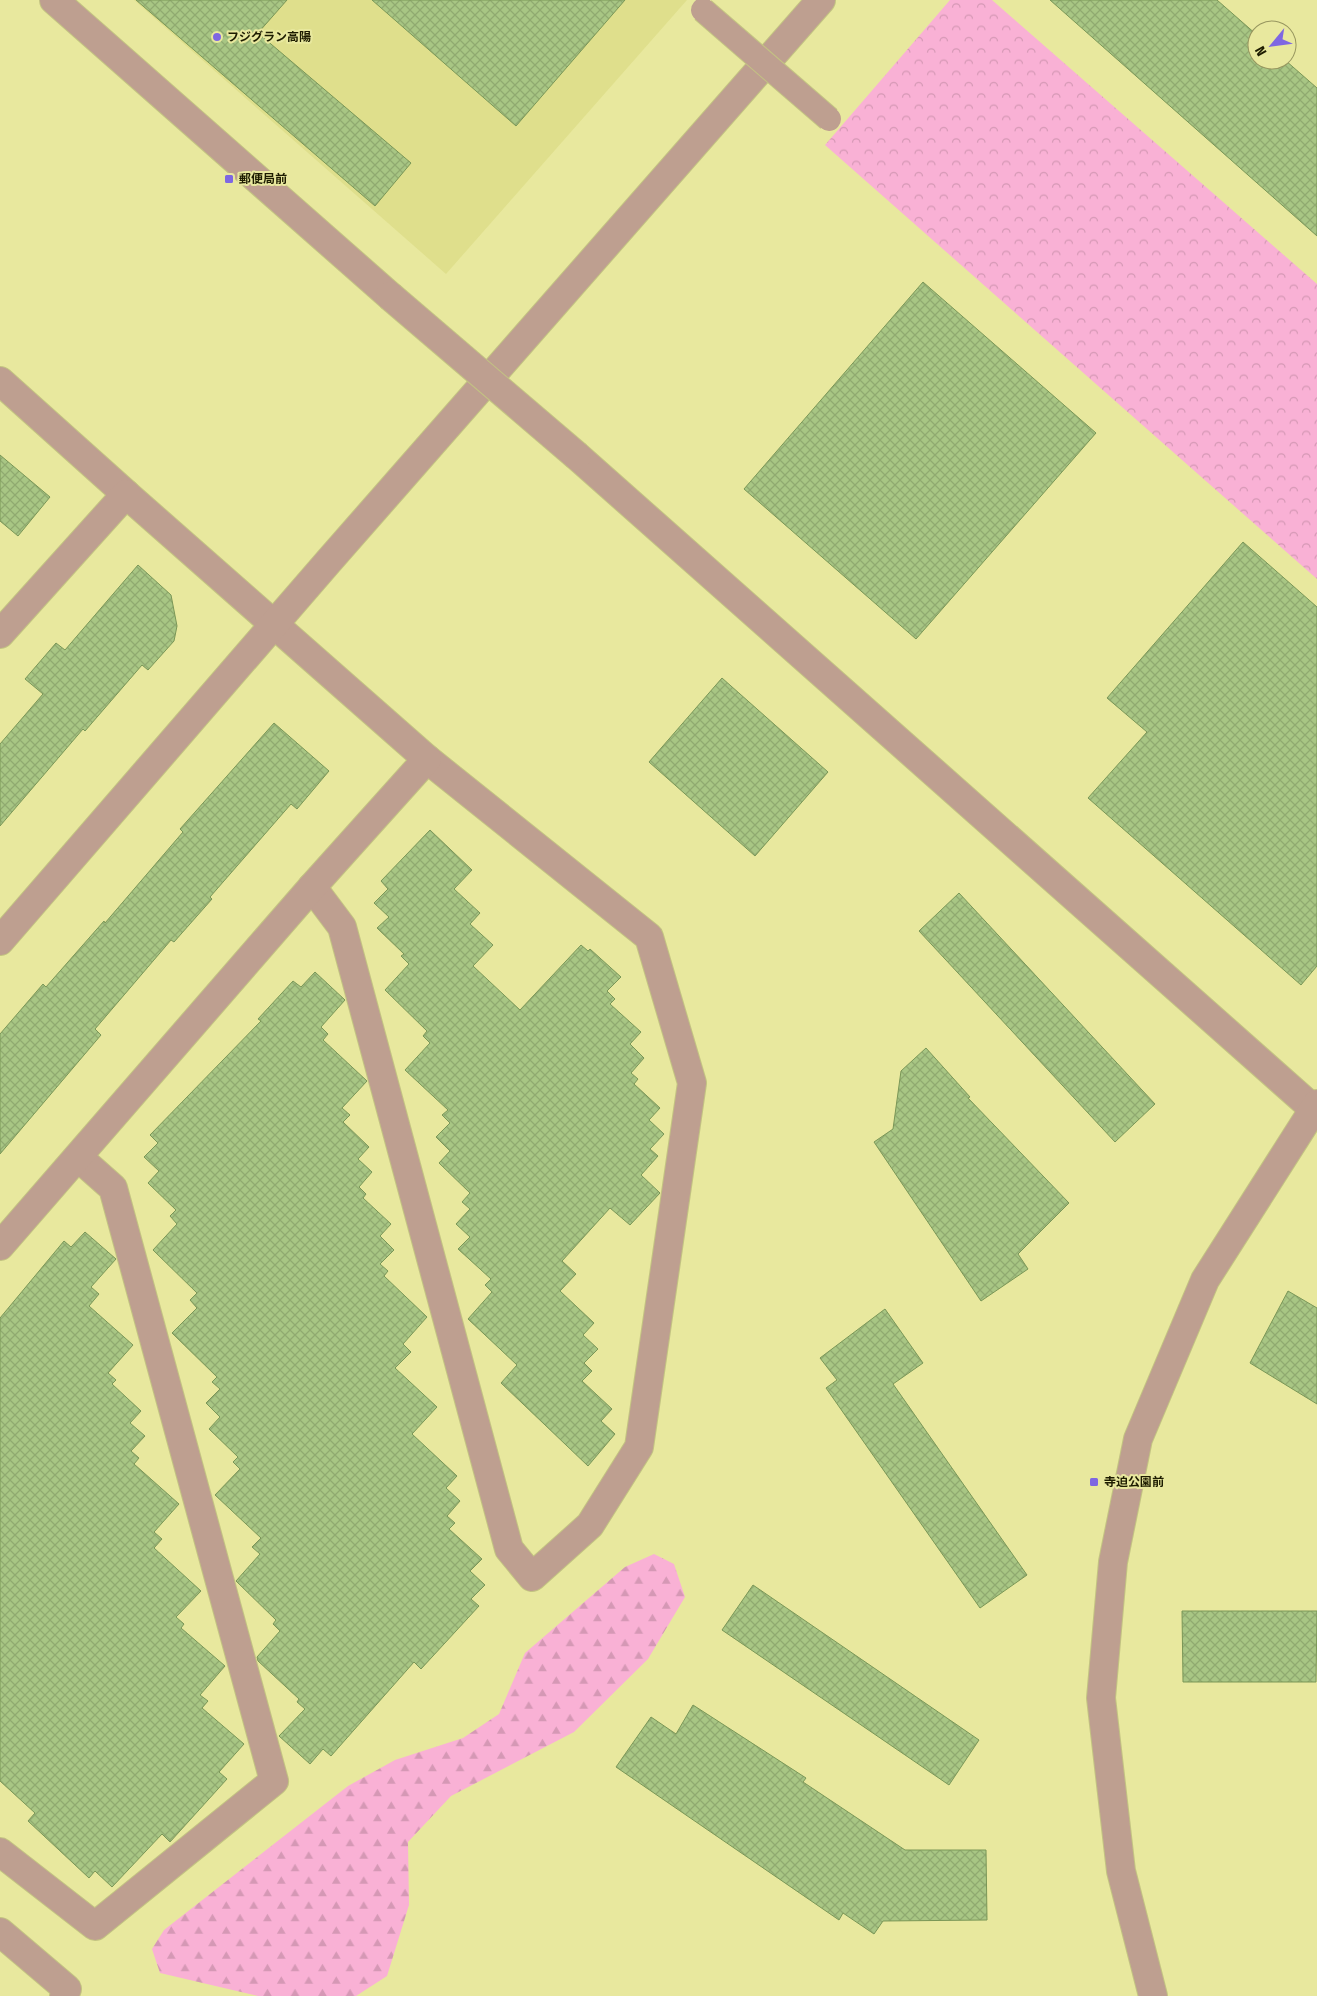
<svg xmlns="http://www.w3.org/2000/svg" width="1317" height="1996" viewBox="0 0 1317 1996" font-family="'Fira Sans Condensed','Noto Sans JP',sans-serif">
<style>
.built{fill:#dfdf8c}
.forest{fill:url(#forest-firs)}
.park{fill:url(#park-crowns)}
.building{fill:url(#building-cross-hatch);stroke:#7a9757}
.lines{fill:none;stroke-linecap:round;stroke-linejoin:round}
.minor-casing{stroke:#c3c382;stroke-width:30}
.tertiary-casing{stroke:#c3c382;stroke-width:30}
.minor{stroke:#be9f90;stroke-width:28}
.tertiary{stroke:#be9f90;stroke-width:28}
.pedestrian-bridge-casing{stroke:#c3c382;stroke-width:26;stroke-linecap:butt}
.tertiary-bridge-casing{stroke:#c3c382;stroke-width:30;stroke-linecap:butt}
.pedestrian-bridge{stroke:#be9f90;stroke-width:24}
.tertiary-bridge{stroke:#be9f90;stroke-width:28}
.poi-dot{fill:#7e67e2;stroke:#e8e89e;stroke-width:2}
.labels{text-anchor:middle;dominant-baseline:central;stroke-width:4;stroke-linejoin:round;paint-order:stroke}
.poi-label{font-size:12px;font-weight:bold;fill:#1d1c00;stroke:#e8e89e;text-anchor:start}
</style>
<defs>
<pattern id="forest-firs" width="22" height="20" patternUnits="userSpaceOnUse" patternTransform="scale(1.25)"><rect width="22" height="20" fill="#f9b1d5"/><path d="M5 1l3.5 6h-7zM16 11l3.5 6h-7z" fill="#d598b5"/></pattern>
<pattern id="park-crowns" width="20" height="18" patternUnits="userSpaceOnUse" patternTransform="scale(1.25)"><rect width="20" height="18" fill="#f9b1d5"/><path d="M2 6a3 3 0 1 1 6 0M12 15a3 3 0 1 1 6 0" fill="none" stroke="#d598b5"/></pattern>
<pattern id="building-cross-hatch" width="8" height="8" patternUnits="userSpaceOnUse" patternTransform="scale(1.25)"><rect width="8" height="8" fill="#a8c684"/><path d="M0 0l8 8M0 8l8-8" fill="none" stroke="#90aa70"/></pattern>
</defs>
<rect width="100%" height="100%" fill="#e8e89e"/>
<!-- built -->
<polygon class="built" points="134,0 687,0 446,274"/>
<!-- forest -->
<polygon class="forest" points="654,1554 674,1564 685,1597 648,1659 574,1732 451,1796 408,1842 409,1905 387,1976 356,1996 258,1996 160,1973 152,1949 164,1930 348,1786 395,1760 463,1738 499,1714 525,1653 625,1567"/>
<!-- park -->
<polygon class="park" points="950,0 992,0 1317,284 1317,579 825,145"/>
<!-- building -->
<g class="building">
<polygon points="136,0 287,0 258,33 411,163 375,206"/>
<polygon points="372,0 625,0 516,126"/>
<polygon points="1050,0 1217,0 1257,35 1257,60 1285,60 1317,88 1317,236"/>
<polygon points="923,282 1096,433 916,639 744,489"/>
<polygon points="0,455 50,497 18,536 0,521"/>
<polygon points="1243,542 1317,607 1317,966 1301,985 1088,798 1147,732 1107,698"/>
<polygon points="138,565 171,595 177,626 174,641 148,670 142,665 85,731 83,729 0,826 0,744 43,694 25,679 56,643 65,650"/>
<polygon points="722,678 828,772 755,856 649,762"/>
<polygon points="274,723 329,771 297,809 291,804 210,897 212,899 174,942 171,940 95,1029 101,1035 0,1154 0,1034 43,984 46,987 104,921 105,923 183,832 180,829"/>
<polygon points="430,830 472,870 454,889 480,913 470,924 493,945 473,966 520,1010 581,945 588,951 590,949 621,977 607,991 615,999 610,1004 641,1032 630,1044 644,1058 631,1073 638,1079 634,1084 660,1108 649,1120 664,1134 650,1149 658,1156 641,1175 660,1193 630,1225 610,1208 562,1261 576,1274 560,1291 594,1323 583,1335 598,1349 584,1363 592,1371 582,1381 612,1409 601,1421 615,1434 588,1466 501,1383 517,1365 468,1319 492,1292 485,1285 491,1279 458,1249 470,1237 456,1224 470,1209 462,1202 470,1193 439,1163 450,1151 436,1137 450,1123 442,1115 448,1110 405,1070 430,1043 423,1036 427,1031 385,990 409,964 401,956 404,954 377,928 389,917 374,903 388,889 381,881"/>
<polygon points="959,893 1155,1104 1115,1142 919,931"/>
<polygon points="315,972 345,1000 321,1027 328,1034 323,1040 367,1081 342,1108 350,1115 343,1122 369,1147 358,1159 372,1172 359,1187 366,1194 363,1198 391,1224 380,1236 394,1250 380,1264 388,1271 384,1276 427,1317 403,1344 411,1352 395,1368 437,1407 412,1434 457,1476 446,1488 460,1501 447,1516 455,1523 449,1529 482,1559 470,1571 485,1585 471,1599 479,1606 421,1669 414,1662 331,1756 323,1749 310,1764 279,1736 305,1709 297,1702 299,1699 258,1661 257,1657 280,1631 273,1624 276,1620 236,1581 260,1554 252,1547 261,1538 215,1495 240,1469 233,1462 238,1457 209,1429 220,1417 206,1403 220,1389 212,1382 217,1377 172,1333 197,1308 190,1300 197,1293 153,1250 177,1224 170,1216 176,1210 148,1183 159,1171 144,1157 158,1143 150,1135 261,1021 258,1019 293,981 301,987"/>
<polygon points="926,1048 970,1097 968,1098 1069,1203 1018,1254 1028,1269 981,1301 874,1142 893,1129 901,1071"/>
<polygon points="85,1232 116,1259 91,1287 99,1294 89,1306 133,1345 108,1373 116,1380 112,1384 141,1411 130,1423 145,1436 131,1451 139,1458 134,1464 179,1504 154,1532 162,1539 154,1548 201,1591 176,1617 184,1624 181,1628 225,1666 200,1695 208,1701 202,1708 244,1744 219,1772 227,1779 170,1842 162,1834 112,1887 95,1871 89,1878 28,1821 35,1813 0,1781 0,1318 64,1241 71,1247"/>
<polygon points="1288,1291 1317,1308 1317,1404 1250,1363"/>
<polygon points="885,1309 923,1363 893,1384 1027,1575 980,1608 826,1388 837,1380 820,1358"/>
<polygon points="753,1585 979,1740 949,1785 722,1630"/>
<polygon points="1182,1611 1317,1611 1316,1682 1183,1682"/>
<polygon points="693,1705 806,1778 803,1782 905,1850 986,1850 987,1920 883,1921 874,1934 843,1913 839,1920 616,1767 651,1717 676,1734"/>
</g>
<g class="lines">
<defs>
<g id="minor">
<polyline points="0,381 126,494"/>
<polyline points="312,887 342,927 509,1549 532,1577 590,1525 639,1447 692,1083 649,937 427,759"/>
<polyline points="0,1852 95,1926 274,1781 113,1188 78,1157"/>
<polyline points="0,1932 67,1989 64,1996"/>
</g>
<g id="tertiary">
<polyline points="54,0 390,296"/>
<polyline points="577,456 1317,1112"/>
<polyline points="0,634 126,494 427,759 312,887 0,1246"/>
<polyline points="0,941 328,562 821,0"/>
<polyline points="1153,1996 1121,1871 1101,1698 1113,1562 1138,1439 1205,1280 1317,1104"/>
</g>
</defs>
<!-- minor casing -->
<use href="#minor" class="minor-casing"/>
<!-- tertiary casing -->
<use href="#tertiary" class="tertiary-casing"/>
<!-- minor -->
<use href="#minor" class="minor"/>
<!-- tertiary -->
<use href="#tertiary" class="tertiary"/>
<defs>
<polyline id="pedestrian-bridge" points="703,10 829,119"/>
<polyline id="tertiary-bridge" points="390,296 577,456"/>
</defs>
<!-- pedestrian-bridge casing -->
<use href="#pedestrian-bridge" class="pedestrian-bridge-casing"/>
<!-- tertiary-bridge casing -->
<use href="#tertiary-bridge" class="tertiary-bridge-casing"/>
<!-- pedestrian-bridge -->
<use href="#pedestrian-bridge" class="pedestrian-bridge"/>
<!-- tertiary-bridge -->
<use href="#tertiary-bridge" class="tertiary-bridge"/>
</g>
<!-- markers -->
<g class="poi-dot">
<circle cx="217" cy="37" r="5"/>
<rect x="224" y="174" width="10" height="10" rx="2.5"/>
<rect x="1089" y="1477" width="10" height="10" rx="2.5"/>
</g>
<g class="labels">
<!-- poi labels -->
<g class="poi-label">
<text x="227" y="37">フジグラン高陽</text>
<text x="239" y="179">郵便局前</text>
<text x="1104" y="1482">寺迫公園前</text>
</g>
</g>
<!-- north arrow -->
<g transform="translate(1272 45) rotate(241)"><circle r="24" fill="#e8e89e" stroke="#97965f"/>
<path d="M0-4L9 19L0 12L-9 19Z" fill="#7e67e2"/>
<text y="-8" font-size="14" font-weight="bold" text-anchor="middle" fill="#1d1c00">N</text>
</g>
</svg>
